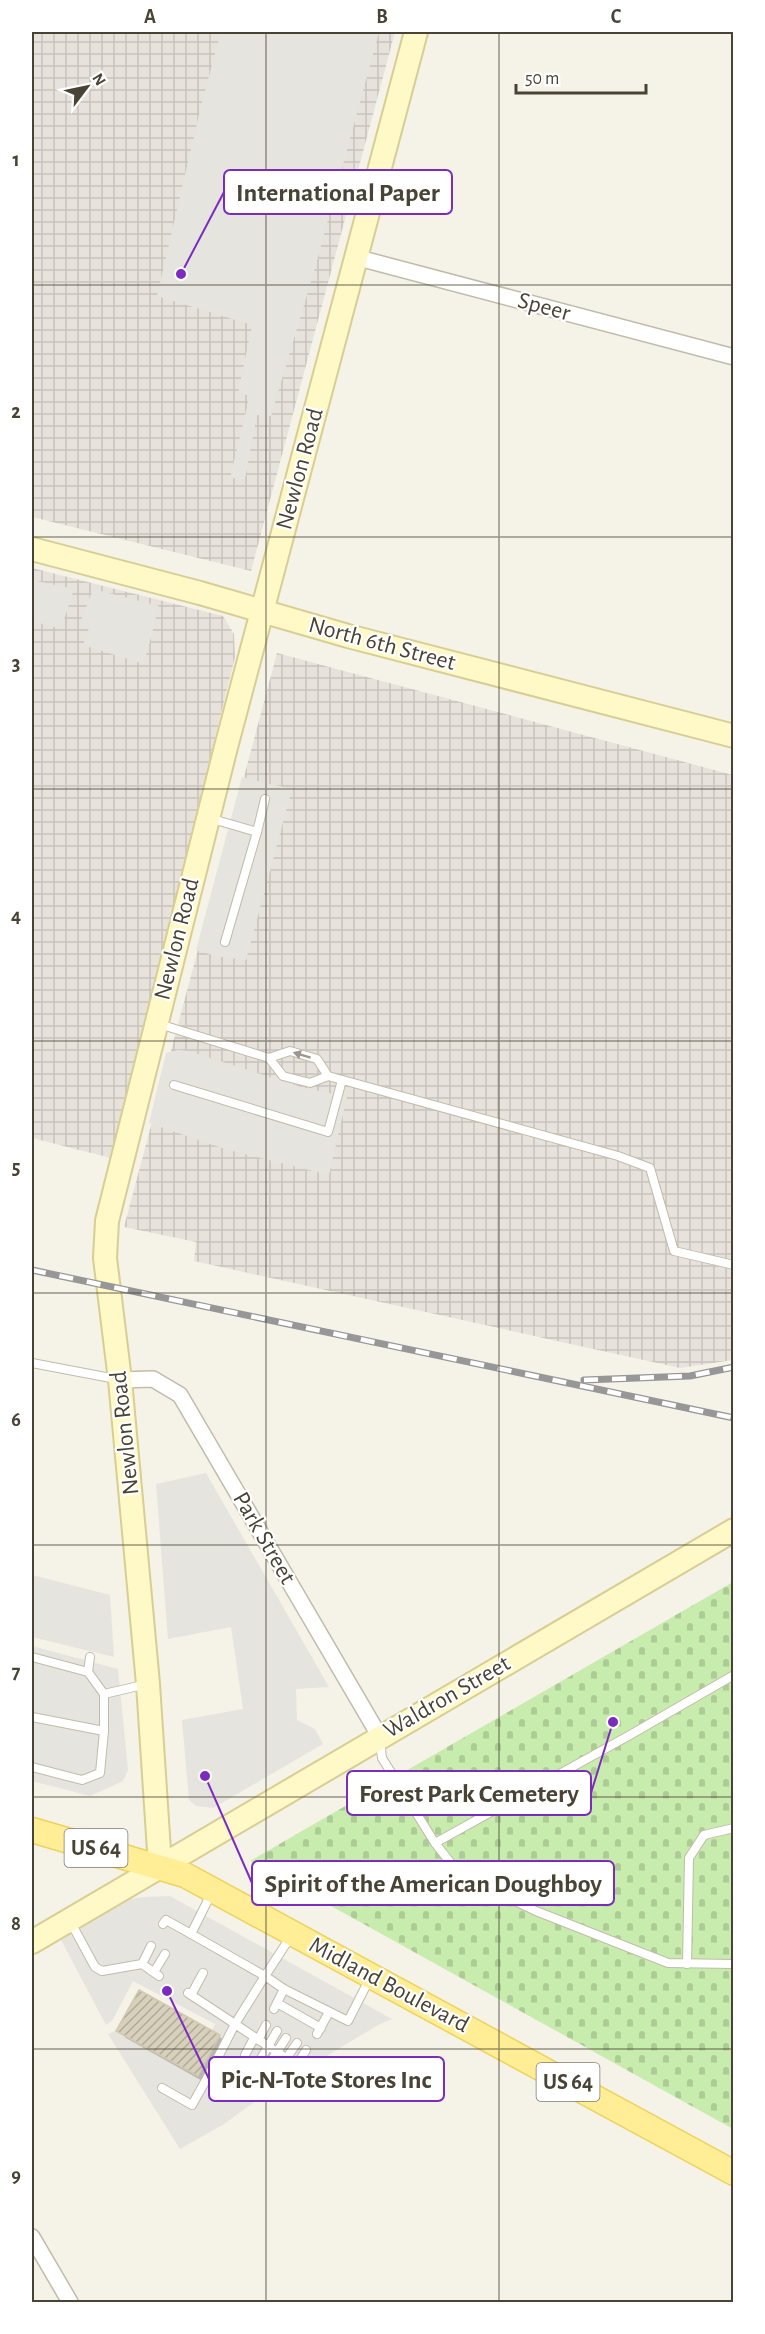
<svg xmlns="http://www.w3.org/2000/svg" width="765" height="2334" viewBox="0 0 765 2334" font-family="'Alegreya Sans',sans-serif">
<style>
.industrial{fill:url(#industrial-grid)}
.cemetery{fill:url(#cemetery-stones)}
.parking{fill:#e5e4df}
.shadow{fill:#0003}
.building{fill:url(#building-hatch);stroke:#d3c9ae;stroke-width:1.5}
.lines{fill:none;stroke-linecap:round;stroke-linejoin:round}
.lane-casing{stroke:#c1bca9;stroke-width:10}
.street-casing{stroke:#c1bca9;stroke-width:18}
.secondary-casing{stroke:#d8ce93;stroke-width:26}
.primary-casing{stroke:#edd35d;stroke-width:27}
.lane{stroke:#fff;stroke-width:8}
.street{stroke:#fff;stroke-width:15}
.secondary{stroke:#fff8c7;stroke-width:22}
.primary{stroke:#ffee96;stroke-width:24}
.rail-casing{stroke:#979797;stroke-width:7}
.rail{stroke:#fff;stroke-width:4.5;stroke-dasharray:14;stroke-linecap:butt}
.oneway{fill:#9a9890}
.grid{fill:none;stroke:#484335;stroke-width:1.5;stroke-opacity:0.55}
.labels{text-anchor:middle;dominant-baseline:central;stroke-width:4.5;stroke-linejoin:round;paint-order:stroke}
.shield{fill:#fff;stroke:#7f7b72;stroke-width:1.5}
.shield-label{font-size:22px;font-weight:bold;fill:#484335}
.street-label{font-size:24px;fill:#484335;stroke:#fff}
.leader{fill:none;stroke:#7b2cbf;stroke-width:2}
.callout-dot{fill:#7b2cbf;stroke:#fff;stroke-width:2}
.callout{fill:#fff;stroke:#7b2cbf;stroke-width:2}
.callout-label{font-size:26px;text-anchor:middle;font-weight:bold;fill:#484335}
.neatline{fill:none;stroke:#484335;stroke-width:2}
.grid-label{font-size:20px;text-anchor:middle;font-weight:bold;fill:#484335}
</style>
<defs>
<pattern id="industrial-grid" width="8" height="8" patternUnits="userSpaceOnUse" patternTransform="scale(1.5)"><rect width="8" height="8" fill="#e7e3dc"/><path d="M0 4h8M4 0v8" fill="none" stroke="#c8c4bd"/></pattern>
<pattern id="cemetery-stones" width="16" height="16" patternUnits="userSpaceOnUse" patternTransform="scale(1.5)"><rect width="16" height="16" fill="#c8ecad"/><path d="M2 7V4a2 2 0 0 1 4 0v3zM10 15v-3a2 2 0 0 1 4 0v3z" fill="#adcc95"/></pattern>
<pattern id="building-hatch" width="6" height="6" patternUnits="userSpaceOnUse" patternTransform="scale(1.5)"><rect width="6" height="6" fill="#d7d0bb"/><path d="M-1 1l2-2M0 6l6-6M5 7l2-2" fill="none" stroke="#b0aa99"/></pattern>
</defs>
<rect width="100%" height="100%" fill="#f5f2e7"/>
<!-- industrial -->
<g class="industrial">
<polygon points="32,32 395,32 251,571 32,517"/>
<polygon points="32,568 223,616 234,634 235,657 111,1158 32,1138"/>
<polygon points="277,653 733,775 733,1360 680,1368 194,1261 196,1242 124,1227"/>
</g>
<!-- cemetery -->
<polygon class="cemetery" points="733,1582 733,2129 250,1861"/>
<!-- parking -->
<g class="parking">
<polygon points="221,32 379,32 315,268 271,416 257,415 245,479 230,478 248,403 247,395 238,393 252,325 157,296 201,106"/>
<polygon points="32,580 74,589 61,629 32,621"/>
<polygon points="93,589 159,606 144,664 83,645 89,628 79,626"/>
<polygon points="242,777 292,789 246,960 215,956 196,950"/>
<polygon points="178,1050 189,1051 301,1087 347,1097 329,1175 225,1149 149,1123 166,1053"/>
<polygon points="206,1473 329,1687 296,1689 297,1720 315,1729 323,1744 213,1808 196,1806 189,1800 182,1720 243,1709 231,1627 168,1639 156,1484"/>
<polygon points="32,1575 110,1595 114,1657 32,1637"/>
<polygon points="32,1646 118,1669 128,1770 123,1781 90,1796 32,1781"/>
<polygon points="170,1896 392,2019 378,2025 272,2089 224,2124 180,2149 108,2034 118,2030 192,2070 215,2024 133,1981 112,2021 106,2025 61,1940 99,1918 124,1900 144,1897"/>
</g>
<!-- shadow -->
<polygon class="shadow" points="118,2030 219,2036 227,2044 206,2083 126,2038"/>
<!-- building -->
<polygon class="building" points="139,1990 220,2035 198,2076 116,2031"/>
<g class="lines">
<defs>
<g id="lane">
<polyline points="209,818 257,832 225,942"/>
<polyline points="257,832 265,799"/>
<polyline points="159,1024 269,1058 283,1076 310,1083 328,1076 618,1156 650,1168 674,1251 734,1265"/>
<polyline points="269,1058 290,1051 317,1059 328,1076"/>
<polyline points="174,1085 328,1132 342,1080"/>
<polyline points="32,1363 116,1379"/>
<polyline points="32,1657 88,1672"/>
<polyline points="90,1657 88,1672 104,1694"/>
<polyline points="32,1717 104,1731"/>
<polyline points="380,1741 382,1758 435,1843 461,1876 536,1911 668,1963 734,1964"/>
<polyline points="32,1767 82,1780 100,1773 104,1731 104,1694 147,1684"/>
<polyline points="435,1843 630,1735 734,1675"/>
<polyline points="211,1894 191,1934 265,1976 291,1936"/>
<polyline points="70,1921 95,1967 102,1971 142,1964 151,1946"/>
<polyline points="163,1924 166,1920 191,1934"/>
<polyline points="142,1964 159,1976"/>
<polyline points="687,1964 689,1858 704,1835 734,1828"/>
<polyline points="154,1972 165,1954"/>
<polyline points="188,1993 235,2024 265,1976 284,1989 348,2021 370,1978"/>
<polyline points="191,1995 203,1973"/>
<polyline points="277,2003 321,2028"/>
<polyline points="274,2009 284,1989"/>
<polyline points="317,2034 329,2012"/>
<polyline points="286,2038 277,2052 297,2065 306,2050"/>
<polyline points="258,2040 266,2025"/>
<polyline points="245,2055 254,2038"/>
<polyline points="259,2062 277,2031"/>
<polyline points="260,2081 252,2095 211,2071 235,2024 277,2052 268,2066"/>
<polyline points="230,2083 237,2069"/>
<polyline points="162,2088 192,2105 211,2071"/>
<polyline points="242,2090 250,2076"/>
<polyline points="252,2095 262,2093 297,2043"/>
</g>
<g id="street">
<polyline points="355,257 734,357"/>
<polyline points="120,1380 153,1379 180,1395 380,1737"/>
<polyline points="32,2237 70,2302"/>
</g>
<g id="secondary">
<polyline points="32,549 200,593 348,636 734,736"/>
<polyline points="160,1866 148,1684 120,1380 105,1258 107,1221 226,747 416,32"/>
<polyline points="32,1942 734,1530"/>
</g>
<polyline id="primary" points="32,1830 185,1875 734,2173"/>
</defs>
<!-- lane casing -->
<use href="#lane" class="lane-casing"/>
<!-- street casing -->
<use href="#street" class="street-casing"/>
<!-- secondary casing -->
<use href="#secondary" class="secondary-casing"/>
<!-- primary casing -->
<use href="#primary" class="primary-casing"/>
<!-- lane -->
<use href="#lane" class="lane"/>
<!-- street -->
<use href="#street" class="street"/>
<!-- secondary -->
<use href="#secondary" class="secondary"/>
<!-- primary -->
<use href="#primary" class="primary"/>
<defs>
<g id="rail">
<polyline points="32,1270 734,1418"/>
<polyline points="584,1380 690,1376 734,1367"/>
</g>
</defs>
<!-- rail casing -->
<use href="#rail" class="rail-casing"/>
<!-- rail -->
<use href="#rail" class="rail"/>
</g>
<!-- one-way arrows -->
<defs><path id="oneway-solid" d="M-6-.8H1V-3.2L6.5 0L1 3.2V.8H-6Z" transform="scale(1.5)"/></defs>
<use class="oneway" href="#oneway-solid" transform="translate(302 1055) rotate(-163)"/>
<!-- grid -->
<path class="grid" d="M266,32V2302M499,32V2302M32,285H734M32,537H734M32,789H734M32,1041H734M32,1293H734M32,1545H734M32,1797H734M32,2049H734"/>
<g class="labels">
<!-- shield labels -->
<g class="shield">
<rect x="64.5" y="1829" width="63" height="38" rx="4.5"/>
<rect x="536.5" y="2063" width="63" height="38" rx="4.5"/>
</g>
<g class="shield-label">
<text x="96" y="1848">US 64</text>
<text x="568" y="2082">US 64</text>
</g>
<!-- street labels -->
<g class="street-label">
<text transform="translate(544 307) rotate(15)">Speer</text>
<text transform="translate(300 469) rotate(-75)">Newlon Road</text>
<text transform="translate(382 644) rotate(15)">North 6th Street</text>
<text transform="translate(177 939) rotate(-76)">Newlon Road</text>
<text transform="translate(125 1433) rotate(-96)">Newlon Road</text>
<text transform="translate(264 1538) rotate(60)">Park Street</text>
<text transform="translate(447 1697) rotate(-30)">Waldron Street</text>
<text transform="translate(389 1985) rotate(28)">Midland Boulevard</text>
</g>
</g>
<!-- callouts -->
<path class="leader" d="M181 274L224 192M613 1722L591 1793M205 1776L252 1883M167 1991L209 2079"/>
<g class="callout-dot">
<circle cx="181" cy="274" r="6"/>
<circle cx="613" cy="1722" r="6"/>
<circle cx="205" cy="1776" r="6"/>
<circle cx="167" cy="1991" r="6"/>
</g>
<g class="callout">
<rect x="224" y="170" width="228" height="44" rx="6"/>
<rect x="347" y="1771" width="244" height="44" rx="6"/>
<rect x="252" y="1861" width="362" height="44" rx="6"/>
<rect x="209" y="2057" width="235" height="44" rx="6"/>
</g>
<g class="callout-label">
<text x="338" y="201">International Paper</text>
<text x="469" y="1802">Forest Park Cemetery</text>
<text x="433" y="1892">Spirit of the American Doughboy</text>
<text x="326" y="2088">Pic-N-Tote Stores Inc</text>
</g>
<!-- border -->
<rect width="765" height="2334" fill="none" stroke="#ffffff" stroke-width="66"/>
<!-- north arrow -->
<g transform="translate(87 87) rotate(58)" stroke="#ffffff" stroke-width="4.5" paint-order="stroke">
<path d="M0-4.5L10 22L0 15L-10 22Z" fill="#484335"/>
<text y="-9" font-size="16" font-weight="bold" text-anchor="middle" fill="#484335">N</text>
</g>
<!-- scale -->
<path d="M516 84v9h130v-9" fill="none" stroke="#484335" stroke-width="3"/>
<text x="525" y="84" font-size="18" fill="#484335" stroke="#ffffff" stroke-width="4.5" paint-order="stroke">50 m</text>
<rect x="33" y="33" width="699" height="2268" class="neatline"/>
<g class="grid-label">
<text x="150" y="23">A</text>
<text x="382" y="23">B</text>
<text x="616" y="23">C</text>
<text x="16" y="166">1</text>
<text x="16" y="418">2</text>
<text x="16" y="670">3</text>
<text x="16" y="922">4</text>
<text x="16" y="1174">5</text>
<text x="16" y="1426">6</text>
<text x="16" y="1678">7</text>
<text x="16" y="1930">8</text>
<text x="16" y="2182">9</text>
</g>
</svg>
